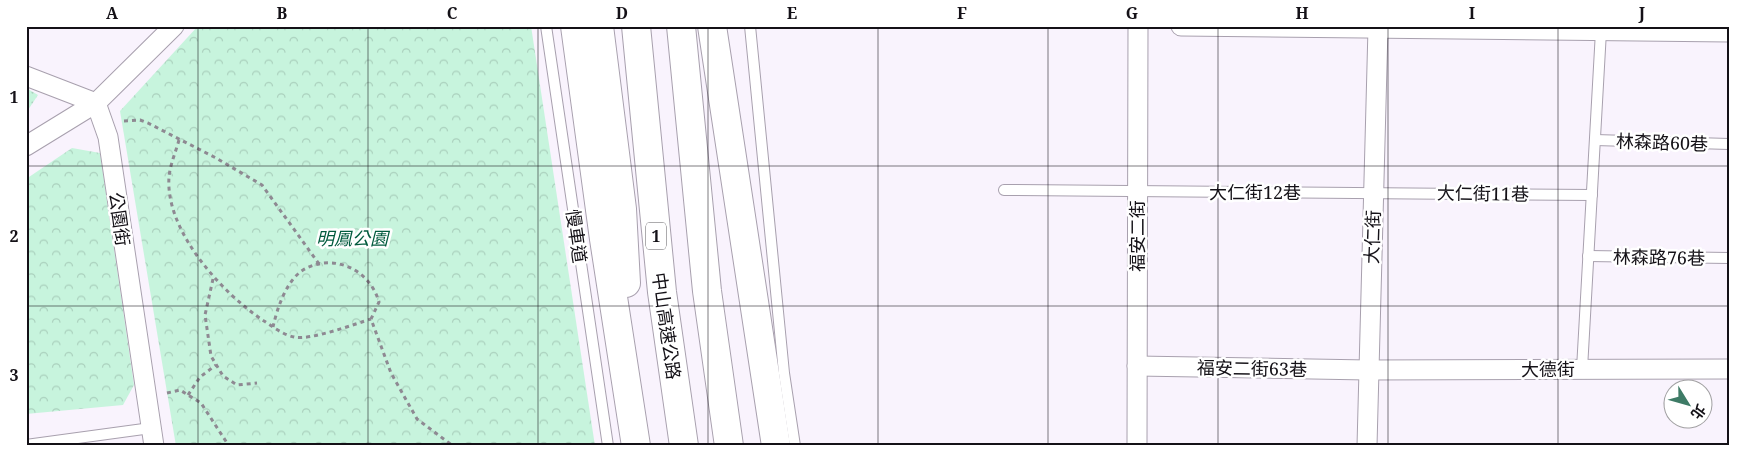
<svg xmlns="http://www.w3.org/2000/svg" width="1755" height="472" viewBox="0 0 1755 472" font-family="'Noto Serif','Noto Sans TC',serif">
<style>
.grass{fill:url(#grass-dots)}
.park{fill:url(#park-crowns)}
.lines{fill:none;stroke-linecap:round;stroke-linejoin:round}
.lane-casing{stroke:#a8a0ae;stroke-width:12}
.street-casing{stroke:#a8a0ae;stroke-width:21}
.highway-casing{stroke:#a8a0ae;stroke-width:30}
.path{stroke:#8e8992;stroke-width:3;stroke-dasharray:4 4;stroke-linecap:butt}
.lane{stroke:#fff;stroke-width:10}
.street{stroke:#fff;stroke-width:19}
.highway{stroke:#fff;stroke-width:28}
.grid{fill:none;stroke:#141117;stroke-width:1;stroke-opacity:0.55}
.labels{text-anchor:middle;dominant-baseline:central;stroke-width:5;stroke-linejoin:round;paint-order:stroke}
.shield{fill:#fff;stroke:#5a585d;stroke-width:1}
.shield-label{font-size:16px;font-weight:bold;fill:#141117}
.street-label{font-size:18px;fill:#141117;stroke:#fff}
.park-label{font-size:18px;font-style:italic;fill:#025b3e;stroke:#fff}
.neatline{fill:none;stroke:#141117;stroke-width:2}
.grid-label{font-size:16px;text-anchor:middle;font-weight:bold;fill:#141117}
</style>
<defs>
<pattern id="grass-dots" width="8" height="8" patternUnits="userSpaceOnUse" patternTransform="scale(1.25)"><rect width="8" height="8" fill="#c7f4dd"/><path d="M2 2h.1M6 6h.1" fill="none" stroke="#aad0bd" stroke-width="1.8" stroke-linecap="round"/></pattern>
<pattern id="park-crowns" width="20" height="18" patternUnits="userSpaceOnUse" patternTransform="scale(1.25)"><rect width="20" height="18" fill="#c7f4dd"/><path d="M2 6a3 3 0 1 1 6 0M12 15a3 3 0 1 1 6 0" fill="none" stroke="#aad0bd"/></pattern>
</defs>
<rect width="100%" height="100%" fill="#f9f3fd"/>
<!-- grass -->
<polygon class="grass" points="26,88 38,95 26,113"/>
<!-- park -->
<g class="park">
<polygon points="198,26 531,26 595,446 176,446 120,111"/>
<polygon points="72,148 100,153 134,385 123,405 26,414 26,179"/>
</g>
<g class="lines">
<defs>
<g id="lane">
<polyline points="546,26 608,446"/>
<polyline points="750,26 784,373 795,446"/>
<polyline points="1595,140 1729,144"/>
<polyline points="1004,190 1592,195"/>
<polyline points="1588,256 1729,258"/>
<polyline points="1582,369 1601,31"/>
<polyline points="26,445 151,428"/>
</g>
<g id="street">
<polyline points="1181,26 1729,32"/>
<polyline points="26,76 96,103"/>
<polyline points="26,146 96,103"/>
<polyline points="1137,366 1368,370 1729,369"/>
<polyline points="154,446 108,137 96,103 174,26"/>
<polyline points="1137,446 1138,26"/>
<polyline points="1367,446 1378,28"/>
</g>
<g id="highway">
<polyline points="575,26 604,239 636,446"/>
<polyline points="599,26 622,209 626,283"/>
<polyline points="636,26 662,292 684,446"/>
<polyline points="681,26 707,291 729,446"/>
<polyline points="712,26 776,446"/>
</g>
</defs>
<!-- lane casing -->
<use href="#lane" class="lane-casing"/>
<!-- street casing -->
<use href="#street" class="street-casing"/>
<!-- highway casing -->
<use href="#highway" class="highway-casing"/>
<!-- path -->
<g class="path">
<polyline points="124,121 140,120 148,123 216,158 262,185 319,264"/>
<path d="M179,140C176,151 170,165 169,177C165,231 222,293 264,321C272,326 283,335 294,337C309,341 355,324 371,319"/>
<polyline points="213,279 205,315 211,356 223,376 237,385 257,383"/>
<path d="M273,327C277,309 286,281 303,270C334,252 370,270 379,302L371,319L391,373L417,419L453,446"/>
<polyline points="167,393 180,390 201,403 229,446"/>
<polyline points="188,395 200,377 216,365"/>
</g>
<!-- lane -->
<use href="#lane" class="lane"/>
<!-- street -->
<use href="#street" class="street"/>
<!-- highway -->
<use href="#highway" class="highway"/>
</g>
<!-- grid -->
<path class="grid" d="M198,26V446M368,26V446M538,26V446M708,26V446M878,26V446M1048,26V446M1218,26V446M1388,26V446M1558,26V446M26,166H1729M26,306H1729"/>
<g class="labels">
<!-- shield labels -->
<rect class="shield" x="646" y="222.5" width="20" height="27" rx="4"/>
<g class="shield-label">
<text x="656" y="236">1</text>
</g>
<!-- street labels -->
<g class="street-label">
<text transform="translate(1662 142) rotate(2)">林森路60巷</text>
<text x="1255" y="192">大仁街12巷</text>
<text transform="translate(1483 193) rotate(1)">大仁街11巷</text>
<text transform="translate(120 219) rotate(82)">公園街</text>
<text transform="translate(577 236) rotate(82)">慢車道</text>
<text transform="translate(1137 236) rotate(-90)">福安二街</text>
<text transform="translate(1372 237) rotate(-88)">大仁街</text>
<text transform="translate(1659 257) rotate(1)">林森路76巷</text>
<text transform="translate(667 326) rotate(82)">中山高速公路</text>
<text transform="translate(1252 368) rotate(1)">福安二街63巷</text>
<text x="1548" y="369">大德街</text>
</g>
<!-- park labels -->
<g class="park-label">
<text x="352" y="238">明鳳公園</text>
</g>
</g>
<!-- border -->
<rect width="1755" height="472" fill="none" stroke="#ffffff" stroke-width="55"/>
<!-- north arrow -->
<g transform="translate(1688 404) rotate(127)"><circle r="24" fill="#ffffff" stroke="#a1a0a2"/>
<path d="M0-4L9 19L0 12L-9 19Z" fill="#3e7b66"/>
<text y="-8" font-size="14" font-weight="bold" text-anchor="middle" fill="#141117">北</text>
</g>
<rect x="28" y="28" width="1700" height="416" class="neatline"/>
<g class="grid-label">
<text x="112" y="19">A</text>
<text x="282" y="19">B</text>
<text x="452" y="19">C</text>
<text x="622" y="19">D</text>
<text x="792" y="19">E</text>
<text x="962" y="19">F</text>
<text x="1132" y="19">G</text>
<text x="1302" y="19">H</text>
<text x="1472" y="19">I</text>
<text x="1642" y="19">J</text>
<text x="14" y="103">1</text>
<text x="14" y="242">2</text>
<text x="14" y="381">3</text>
</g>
</svg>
